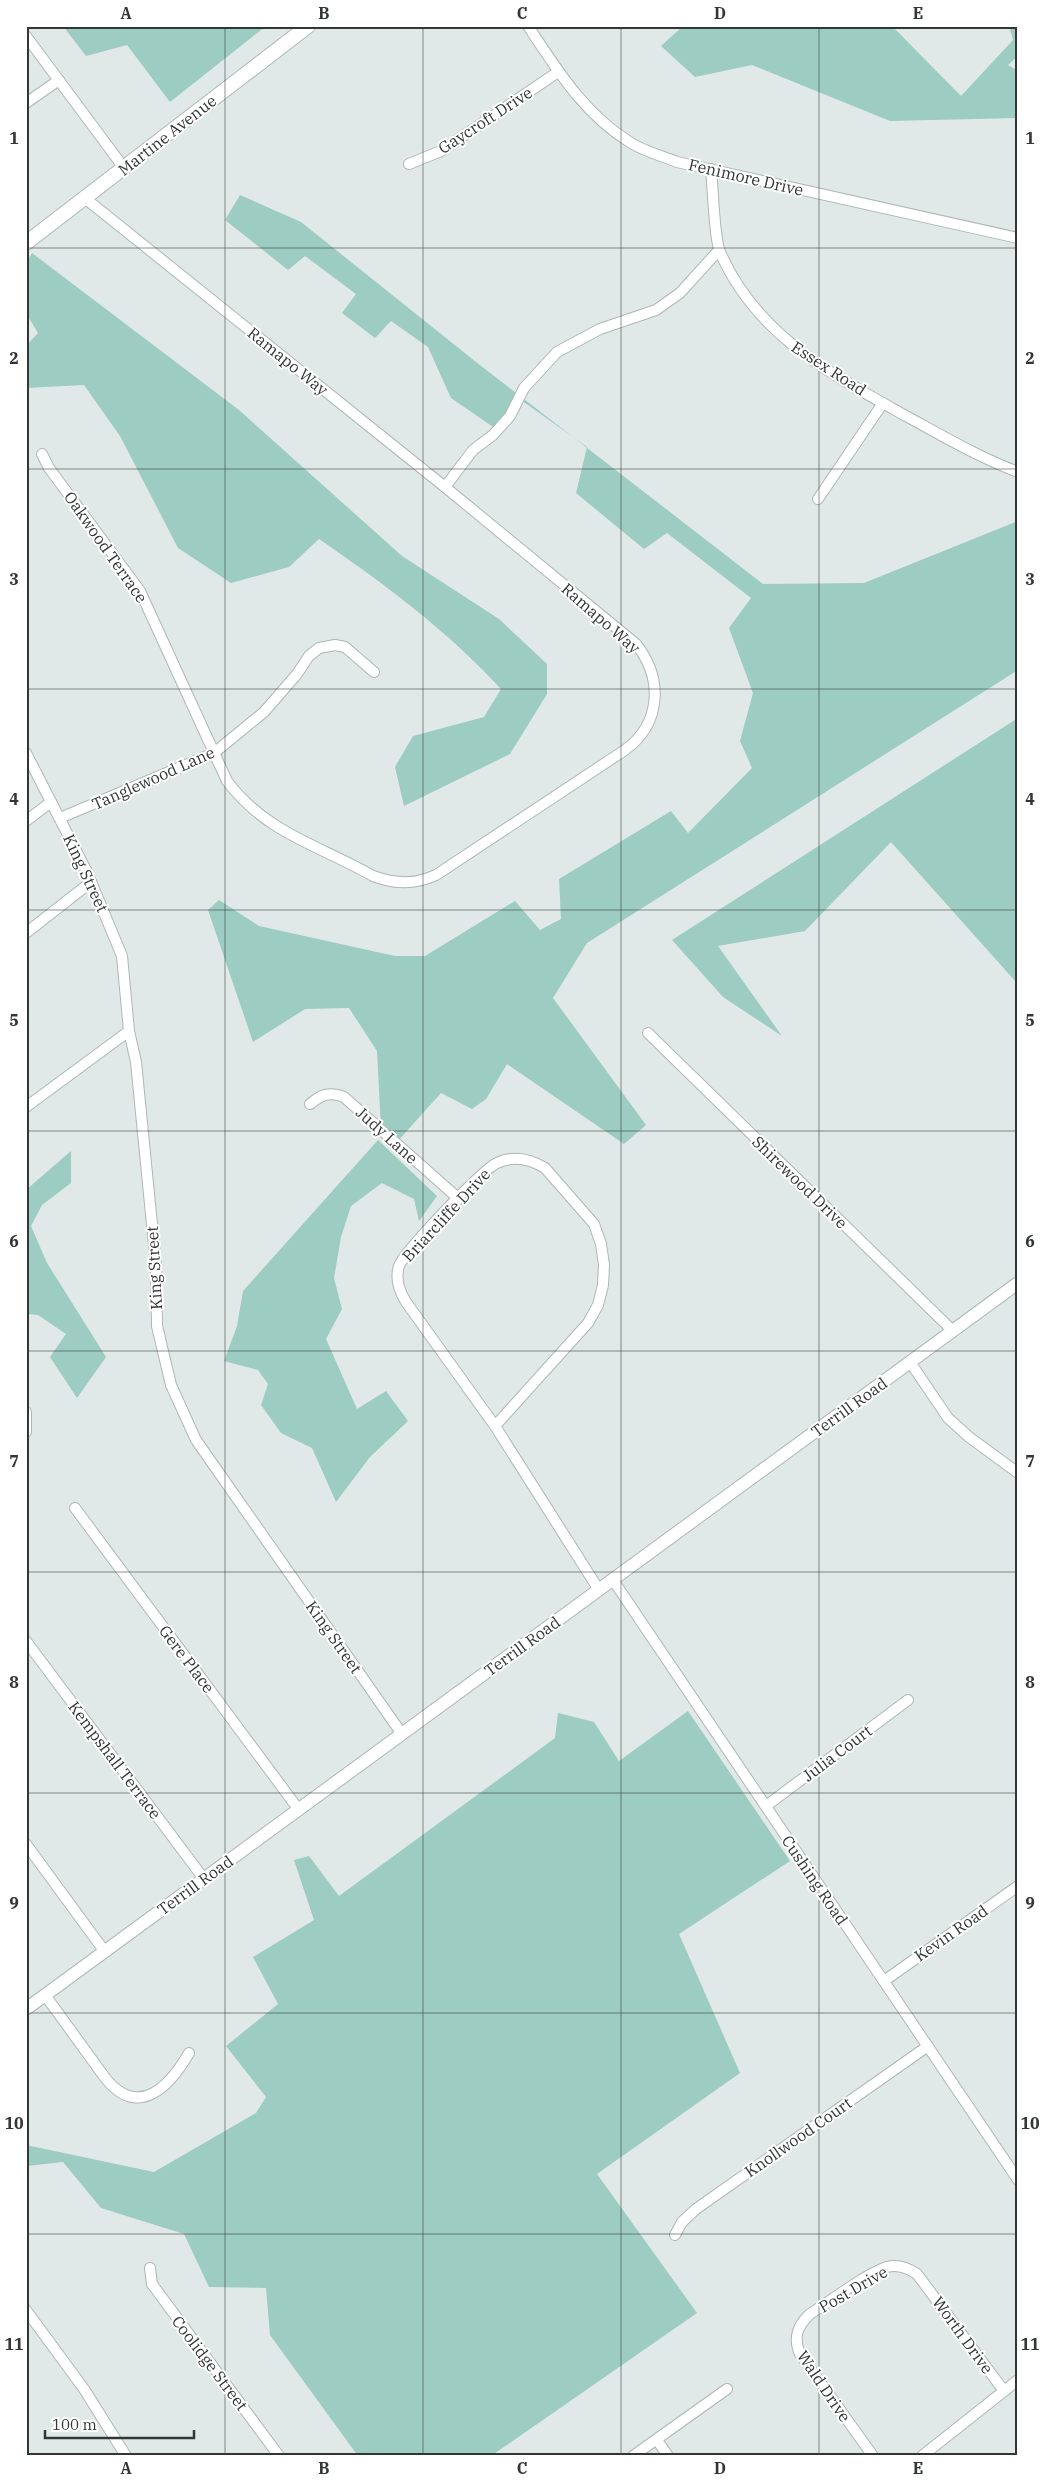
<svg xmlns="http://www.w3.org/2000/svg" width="1044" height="2482" viewBox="0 0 1044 2482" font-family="'IBM Plex Serif',serif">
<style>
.green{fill:#9cccc2}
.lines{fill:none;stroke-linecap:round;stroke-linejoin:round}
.minor-casing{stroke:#aeb7b5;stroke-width:12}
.tertiary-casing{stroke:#aeb7b5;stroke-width:14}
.secondary-casing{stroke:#aeb7b5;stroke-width:16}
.minor{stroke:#fff;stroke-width:10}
.tertiary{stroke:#fff;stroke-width:12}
.secondary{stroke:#fff;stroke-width:14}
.grid{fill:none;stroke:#323635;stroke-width:1;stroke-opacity:0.55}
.labels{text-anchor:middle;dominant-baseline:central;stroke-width:4;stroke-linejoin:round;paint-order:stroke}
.street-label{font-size:16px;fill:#323635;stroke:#fff}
.neatline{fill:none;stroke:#323635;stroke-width:2}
.grid-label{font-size:16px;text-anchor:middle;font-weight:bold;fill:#323635}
</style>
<rect width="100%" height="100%" fill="#e0e9e7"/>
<!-- green -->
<g class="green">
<polygon points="63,26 266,26 170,102 127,45 86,56"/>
<polygon points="683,26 892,26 961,96 1013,40 1009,26 1018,26 1018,56 1008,65 1018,71 1018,118 890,121 752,65 695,77 661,46"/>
<polygon points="240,195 301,222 476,362 763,584 864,583 1018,521 1018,670 587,943 553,998 646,1125 624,1144 507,1064 486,1099 472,1109 441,1093 396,1143 381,1129 377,1051 349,1008 305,1009 253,1042 208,910 219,900 259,926 395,956 425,956 515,901 540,930 561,919 559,879 671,811 688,833 752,768 740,741 753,693 729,628 751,598 667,533 644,549 576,493 587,447 521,400 499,431 451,398 428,347 391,321 375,338 342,313 356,294 305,256 288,270 225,220"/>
<path d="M32,253L239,410L402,556L499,619L547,664V694L510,754L404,806L395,767L413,736L484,717L501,689C448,631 383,583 319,539L289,567L231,583L178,548L120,436L84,385L26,388V346L38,333L26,313V263Z"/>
<polygon points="1018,718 1018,980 1016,982 891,842 805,931 718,946 782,1036 723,997 672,940"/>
<polygon points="378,1140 437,1196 419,1221 414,1199 382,1183 351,1206 341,1237 334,1278 342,1309 326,1339 357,1409 386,1391 408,1421 370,1457 336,1502 312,1448 281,1433 261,1405 268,1384 258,1370 224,1361 237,1326 243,1291"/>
<polygon points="71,1151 71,1183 42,1205 31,1226 47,1263 106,1357 77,1398 50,1357 66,1334 38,1315 26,1314 26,1190"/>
<polygon points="688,1711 790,1861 679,1934 740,2073 597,2174 697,2313 491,2456 358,2456 270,2335 266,2288 209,2287 184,2234 101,2208 63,2162 26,2166 26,2145 154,2172 256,2113 266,2097 226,2046 278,2004 253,1957 314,1920 294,1860 309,1856 339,1896 555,1738 558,1713 594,1722 619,1761"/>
</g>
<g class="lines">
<defs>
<g id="minor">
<path d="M528,26C558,71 584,114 631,143C644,151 662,156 677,162L1018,238"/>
<polyline points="26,36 124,168"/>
<polyline points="26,103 59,80"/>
<polyline points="409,164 441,151 558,72"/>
<path d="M711,169C713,187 714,238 720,252C756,335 831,374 906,416C943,436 978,457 1018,472"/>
<path d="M42,454L49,468L140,591L227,781C267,834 319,845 373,876C395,884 414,885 436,875L625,750C662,723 663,678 636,644L445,487L86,199"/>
<polyline points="445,487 473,450 493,435 510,416 524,388 557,352 600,329 656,310 680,293 719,250"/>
<polyline points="818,499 883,403"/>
<polyline points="26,753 87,872 122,956 129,1031 136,1062 156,1265 157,1326 171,1385 196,1440 402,1734"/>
<polyline points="60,818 214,753 264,712 297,674 309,656 319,648 335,645 345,647 374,672"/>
<polyline points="26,821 51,802"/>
<polyline points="26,933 91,882"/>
<polyline points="648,1033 953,1331"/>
<path d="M310,1104C321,1095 329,1091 344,1097L459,1199"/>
<polyline points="26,1107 129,1031"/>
<polyline points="910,1362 948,1418 969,1437 1018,1473"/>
<polyline points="26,1412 26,1432"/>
<path d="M495,1426L588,1323L598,1305L603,1285L604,1265L601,1244L594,1224L545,1168C530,1159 514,1155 497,1163C483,1169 404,1252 399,1266C395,1279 399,1291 406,1302L495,1426L599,1590"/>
<polyline points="75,1508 299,1810"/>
<polyline points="613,1580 1018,2180"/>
<polyline points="26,1641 204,1879"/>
<polyline points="766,1806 908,1700"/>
<polyline points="26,1844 105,1952"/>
<polyline points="884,1981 1018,1886"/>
<path d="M45,1995L106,2079C139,2119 170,2086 189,2053"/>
<polyline points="675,2235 682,2222 696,2209 928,2046"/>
<polyline points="150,2268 152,2284 279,2456"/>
<polyline points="26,2310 84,2389 126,2456"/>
<polyline points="657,2440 668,2456"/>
<polyline points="633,2456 727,2389"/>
<path d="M873,2456L800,2354C793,2338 797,2326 810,2314C831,2301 865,2274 887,2267C898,2264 908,2268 917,2274L1004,2391"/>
<polyline points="922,2456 1018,2380"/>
</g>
<polyline id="tertiary" points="26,2009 1018,1283"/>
<polyline id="secondary" points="26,243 308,26"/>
</defs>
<!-- minor casing -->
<use href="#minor" class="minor-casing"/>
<!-- tertiary casing -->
<use href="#tertiary" class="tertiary-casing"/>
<!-- secondary casing -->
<use href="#secondary" class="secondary-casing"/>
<!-- minor -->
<use href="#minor" class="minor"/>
<!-- tertiary -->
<use href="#tertiary" class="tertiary"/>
<!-- secondary -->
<use href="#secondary" class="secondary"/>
</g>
<!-- grid -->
<path class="grid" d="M225,26V2456M423,26V2456M621,26V2456M819,26V2456M26,248H1018M26,469H1018M26,689H1018M26,910H1018M26,1131H1018M26,1351H1018M26,1572H1018M26,1793H1018M26,2013H1018M26,2234H1018"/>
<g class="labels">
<!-- street labels -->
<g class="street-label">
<text transform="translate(485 120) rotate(-33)">Gaycroft Drive</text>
<text transform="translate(167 135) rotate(-38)">Martine Avenue</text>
<text transform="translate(746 177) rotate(13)">Fenimore Drive</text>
<text transform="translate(288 361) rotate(39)">Ramapo Way</text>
<text transform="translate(829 368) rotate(33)">Essex Road</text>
<text transform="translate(106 547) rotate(55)">Oakwood Terrace</text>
<text transform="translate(601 618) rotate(41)">Ramapo Way</text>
<text transform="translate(153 778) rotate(-24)">Tanglewood Lane</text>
<text transform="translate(86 873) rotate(65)">King Street</text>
<text transform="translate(387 1135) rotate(42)">Judy Lane</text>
<text transform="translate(800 1182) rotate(44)">Shirewood Drive</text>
<text transform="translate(446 1215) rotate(-47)">Briarcliffe Drive</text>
<text transform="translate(154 1268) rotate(-93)">King Street</text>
<text transform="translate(849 1407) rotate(-36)">Terrill Road</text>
<text transform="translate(334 1637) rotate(55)">King Street</text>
<text transform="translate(522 1646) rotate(-36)">Terrill Road</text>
<text transform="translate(187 1659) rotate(53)">Gere Place</text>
<text transform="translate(837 1753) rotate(-37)">Julia Court</text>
<text transform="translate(115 1760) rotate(53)">Kempshall Terrace</text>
<text transform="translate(815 1880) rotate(56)">Cushing Road</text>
<text transform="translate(195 1885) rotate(-36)">Terrill Road</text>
<text transform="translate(951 1933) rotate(-35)">Kevin Road</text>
<text transform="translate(798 2137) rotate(-35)">Knollwood Court</text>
<text transform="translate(853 2289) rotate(-30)">Post Drive</text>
<text transform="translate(963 2335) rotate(54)">Worth Drive</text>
<text transform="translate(210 2363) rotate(53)">Coolidge Street</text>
<text transform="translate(824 2386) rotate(56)">Wald Drive</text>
</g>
</g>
<!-- border -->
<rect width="1044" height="2482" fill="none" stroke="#ffffff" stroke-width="55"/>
<!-- scale -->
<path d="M45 2430v8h149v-8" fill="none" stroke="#323635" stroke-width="2.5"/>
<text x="52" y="2430" font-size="15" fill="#323635" stroke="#ffffff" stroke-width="4" paint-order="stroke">100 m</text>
<rect x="28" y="28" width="988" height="2426" class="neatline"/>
<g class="grid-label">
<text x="126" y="19">A</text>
<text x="324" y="19">B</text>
<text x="522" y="19">C</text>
<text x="720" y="19">D</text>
<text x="918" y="19">E</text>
<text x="14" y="144">1</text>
<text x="1030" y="144">1</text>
<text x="14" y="364">2</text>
<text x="1030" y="364">2</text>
<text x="14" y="585">3</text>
<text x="1030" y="585">3</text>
<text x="14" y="805">4</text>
<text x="1030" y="805">4</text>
<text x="14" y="1026">5</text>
<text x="1030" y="1026">5</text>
<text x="14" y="1247">6</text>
<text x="1030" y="1247">6</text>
<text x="14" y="1467">7</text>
<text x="1030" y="1467">7</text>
<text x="14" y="1688">8</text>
<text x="1030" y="1688">8</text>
<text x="14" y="1909">9</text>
<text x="1030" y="1909">9</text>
<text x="14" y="2129">10</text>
<text x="1030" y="2129">10</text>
<text x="14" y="2350">11</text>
<text x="1030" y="2350">11</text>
<text x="126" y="2474">A</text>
<text x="324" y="2474">B</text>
<text x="522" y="2474">C</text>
<text x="720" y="2474">D</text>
<text x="918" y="2474">E</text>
</g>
</svg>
